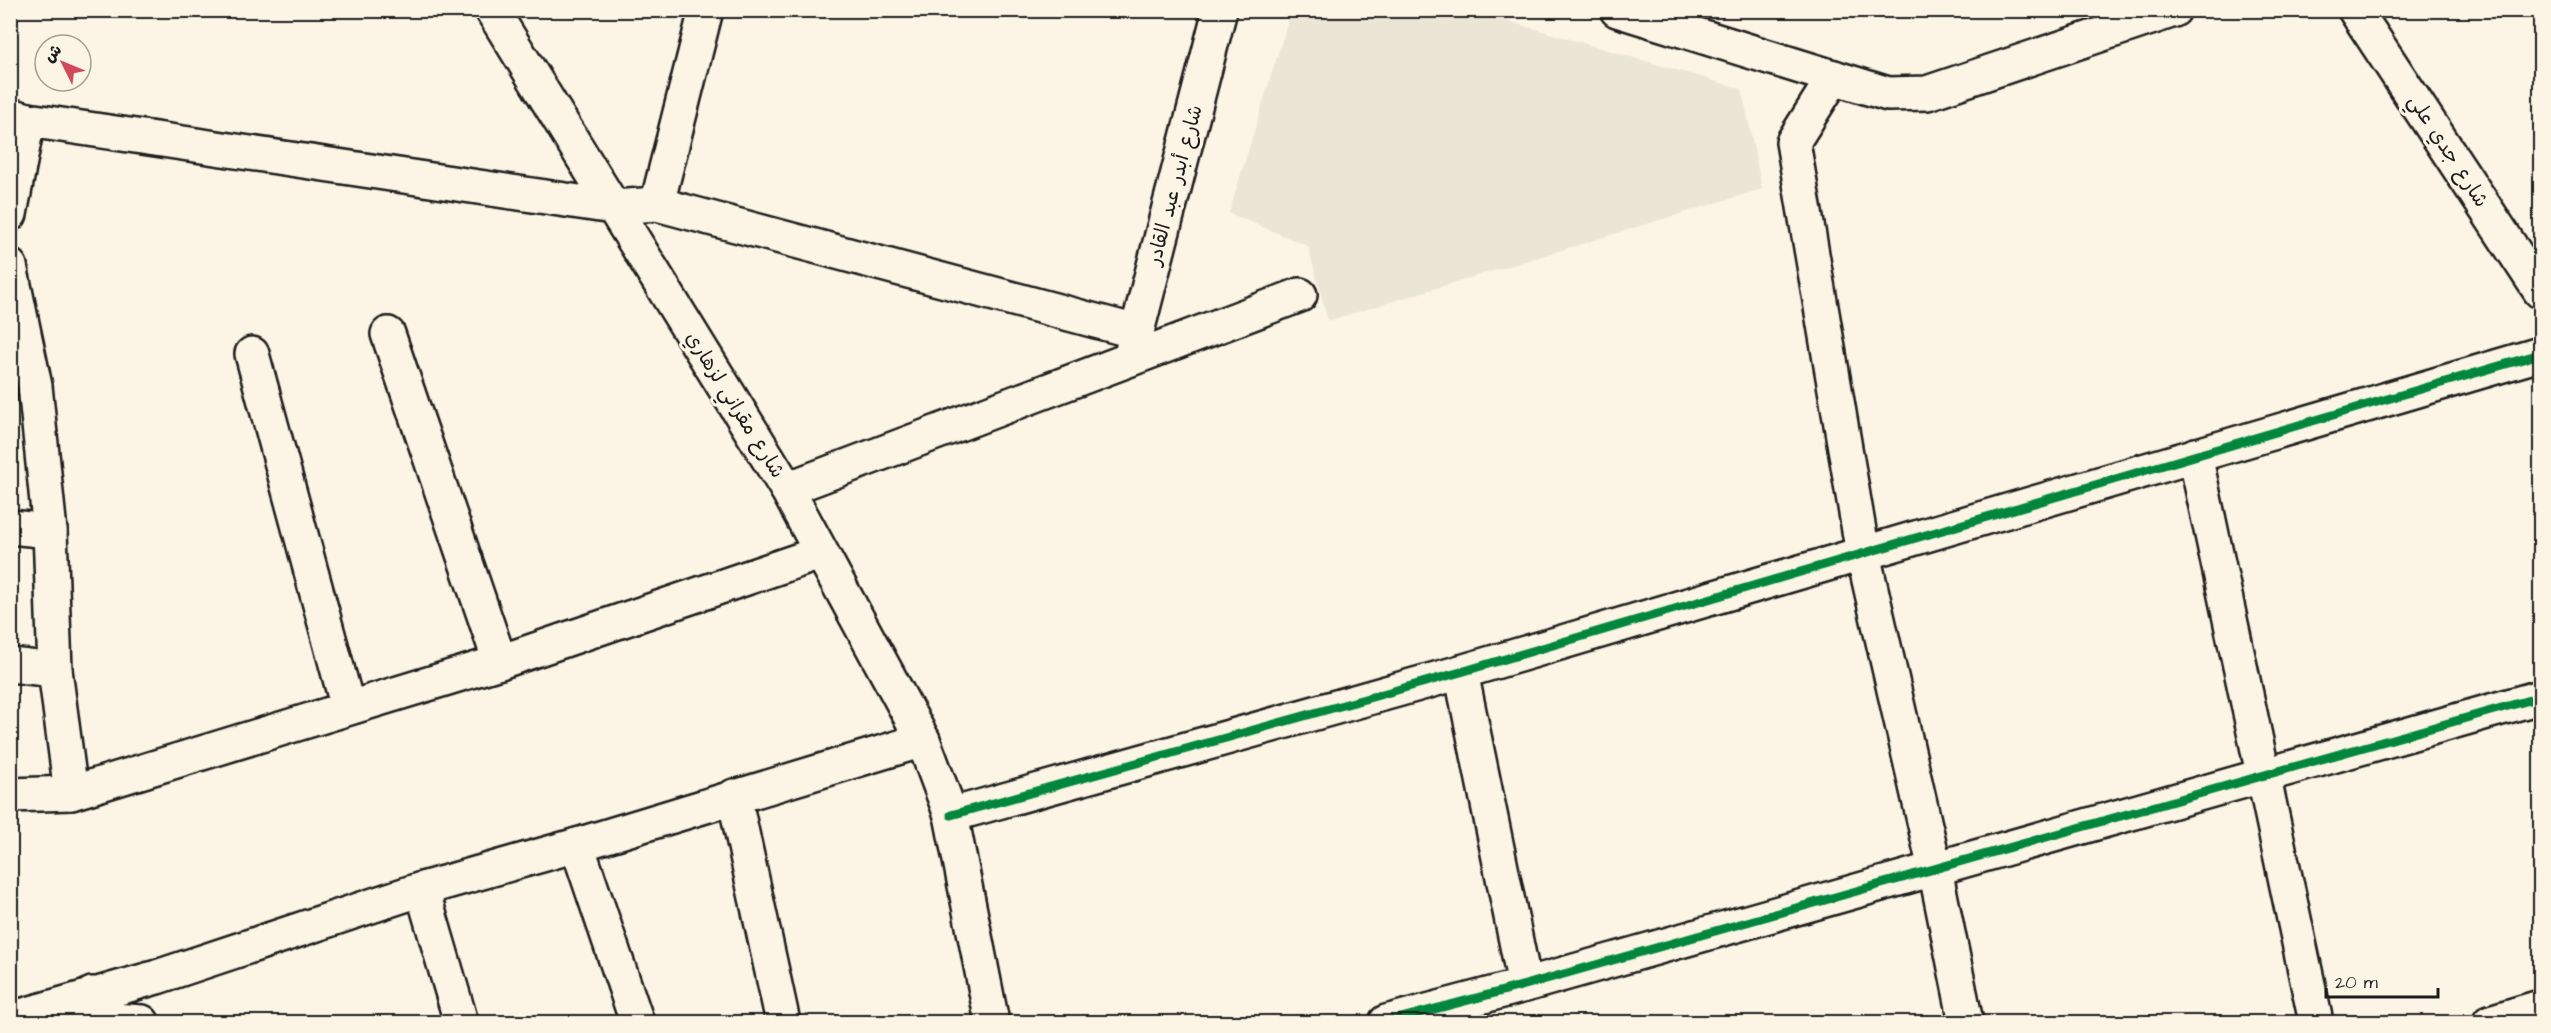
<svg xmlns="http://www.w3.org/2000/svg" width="2551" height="1033" viewBox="0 0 2551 1033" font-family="'Architects Daughter','Playpen Sans Arabic',sans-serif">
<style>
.built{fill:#ebe5d6}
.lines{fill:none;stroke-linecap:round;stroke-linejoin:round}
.minor-casing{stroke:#1c1c1c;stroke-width:38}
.minor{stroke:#fcf5e5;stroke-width:33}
.cycleway-casing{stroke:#fcf5e5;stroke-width:13}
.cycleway{stroke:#00873e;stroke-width:9}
.labels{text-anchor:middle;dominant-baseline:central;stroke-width:6;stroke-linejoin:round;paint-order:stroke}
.street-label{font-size:20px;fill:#1c1c1c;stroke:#fcf5e5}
</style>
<rect width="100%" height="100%" fill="#fcf5e5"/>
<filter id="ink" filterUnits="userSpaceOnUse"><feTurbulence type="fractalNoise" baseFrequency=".0167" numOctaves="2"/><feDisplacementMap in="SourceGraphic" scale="12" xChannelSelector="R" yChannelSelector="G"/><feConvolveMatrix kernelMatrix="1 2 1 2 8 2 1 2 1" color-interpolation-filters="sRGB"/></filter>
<g filter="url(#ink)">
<!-- built -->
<polygon class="built" points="1291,11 1473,11 1742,89 1762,189 1328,321 1308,246 1229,213"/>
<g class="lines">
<defs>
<g id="minor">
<polyline points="492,10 787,489 923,740 951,815 992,1022"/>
<polyline points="1617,10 1888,94 1927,93 2174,10"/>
<polyline points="2355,10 2540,291"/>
<polyline points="1834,77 1793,142 1863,554 1935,869 1966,1022"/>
<polyline points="10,115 28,120 613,207 657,204 1137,332"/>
<polyline points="657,204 706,10"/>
<polyline points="10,214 28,120"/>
<polyline points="10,266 35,386 50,531 55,670 71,793"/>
<polyline points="388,334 500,662"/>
<polyline points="1132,351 1220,10"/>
<polyline points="252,354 348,708"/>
<polyline points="2195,455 2316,1022"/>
<polyline points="787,489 1300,295"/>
<polyline points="10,527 50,531"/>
<polyline points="10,665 55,670"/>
<polyline points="1461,672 1525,985"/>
<polyline points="10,795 71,793 500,662 820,553"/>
<polyline points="734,796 783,1022"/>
<polyline points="951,815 1461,672 2540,354"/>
<polyline points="577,845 637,1022"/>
<polyline points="422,889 461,1022"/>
<polyline points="92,994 113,1020 142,1022"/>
<polyline points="10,1019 157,977 422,889 577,845 923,740"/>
<polyline points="1386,1022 1525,985 2540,697"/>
<polyline points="2490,1022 2540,1007"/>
</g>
</defs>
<!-- minor casing -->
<use href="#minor" class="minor-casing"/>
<!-- minor -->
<use href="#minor" class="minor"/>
<defs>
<g id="cycleway">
<polyline points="951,815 1461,672 2540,354"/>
<polyline points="1386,1022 1525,985 2540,697"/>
</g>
</defs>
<!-- cycleway casing -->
<use href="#cycleway" class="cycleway-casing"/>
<!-- cycleway -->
<use href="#cycleway" class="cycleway"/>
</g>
</g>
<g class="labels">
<!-- street labels -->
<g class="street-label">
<text transform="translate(2448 151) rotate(57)">شارع جدي علي</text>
<text transform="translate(1175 185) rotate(-75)">شارع أبدر عبد القادر</text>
<text transform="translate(735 405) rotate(58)">شارع مقراني لزهاري</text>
</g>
</g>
<!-- margin -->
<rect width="2551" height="1033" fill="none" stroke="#fcf5e5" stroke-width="36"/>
<rect x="18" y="18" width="2515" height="997" fill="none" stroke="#1c1c1c" stroke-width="2" filter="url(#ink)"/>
<!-- north arrow -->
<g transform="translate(63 63) rotate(313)"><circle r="28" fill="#fcf5e5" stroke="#a29e95" stroke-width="1.5"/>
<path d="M0-4.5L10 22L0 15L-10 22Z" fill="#d1495b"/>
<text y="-9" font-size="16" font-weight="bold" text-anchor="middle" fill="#1c1c1c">ش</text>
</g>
<!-- scale -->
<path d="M2326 988v9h112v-9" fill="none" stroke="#1c1c1c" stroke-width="3"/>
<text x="2335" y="988" font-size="18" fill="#1c1c1c" stroke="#fcf5e5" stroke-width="4.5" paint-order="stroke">20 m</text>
</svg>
